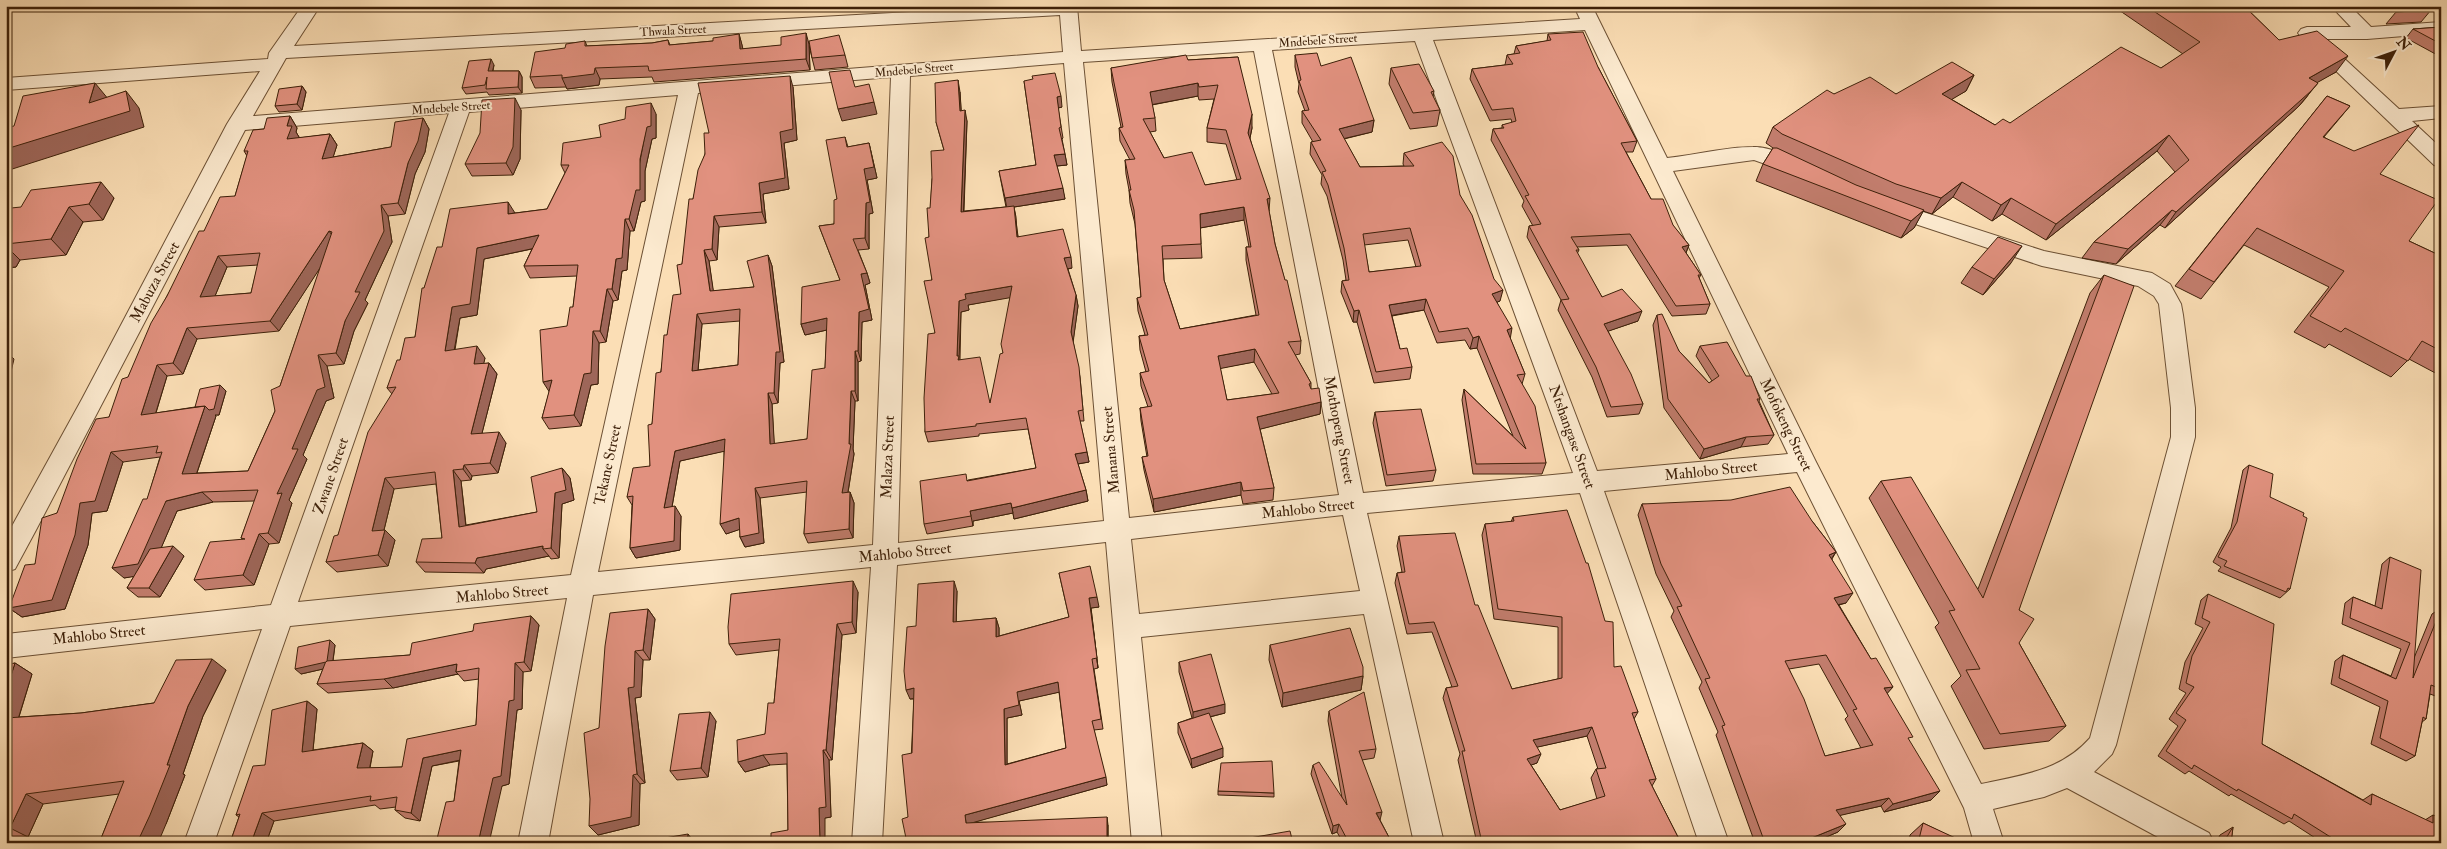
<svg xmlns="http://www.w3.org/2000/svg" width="2447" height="849" viewBox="0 0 2447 849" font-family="'IM FELL Double Pica',serif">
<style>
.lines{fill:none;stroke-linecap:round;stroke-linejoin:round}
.minor-casing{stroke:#6c5034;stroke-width:2}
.minor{fill:#fceacf;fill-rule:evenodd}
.wall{fill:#c27d6d;stroke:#3d2009;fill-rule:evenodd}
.shaded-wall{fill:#9e6659;stroke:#3d2009}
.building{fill:#e1917f;stroke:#3d2009;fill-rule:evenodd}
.labels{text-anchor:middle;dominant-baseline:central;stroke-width:4;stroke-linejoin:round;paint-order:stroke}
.far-street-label{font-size:12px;fill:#3d2009;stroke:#fceacf}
.street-label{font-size:15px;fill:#3d2009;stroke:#fceacf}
</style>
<rect width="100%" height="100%" fill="#fbdeb5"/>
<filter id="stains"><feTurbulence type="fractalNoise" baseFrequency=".004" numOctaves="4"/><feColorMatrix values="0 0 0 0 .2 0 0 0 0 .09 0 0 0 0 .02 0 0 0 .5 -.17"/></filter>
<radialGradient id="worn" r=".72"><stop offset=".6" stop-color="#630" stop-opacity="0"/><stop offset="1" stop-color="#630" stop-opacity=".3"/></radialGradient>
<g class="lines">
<defs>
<g id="minor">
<path d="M302,6H320L294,46L1020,6H1077L1081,51L1580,19L1574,6H1592L1667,158C1695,155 1725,147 1753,147C1765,146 1800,157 1806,168L1803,173L1796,175L1754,160L1673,171L1816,462L1981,784C2022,775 2061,771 2090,738L2171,437V408L2159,304L2154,296L2138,286L2042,266L1882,213L1879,208L1882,203L1889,201L2044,251L2152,273L2170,284L2181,304L2183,315L2195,408V437L2116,745L2112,754L2094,772L2209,833L2214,843H2169L2067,788L2044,797L1993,809L2004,843H1974L1964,808L1797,472L1604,491L1729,843H1699L1580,493L1367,513L1444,843H1414L1364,614L1141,637L1162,843H1132L1106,542L897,565L882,843H852L871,567L593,595L548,843H518L567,598L290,626L214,843H184L262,629L6,658V634L271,605L449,113L245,130L36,530L15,569L6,572V537L82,399L227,124L260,71L6,90V78L268,59L269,53ZM1060,15L1063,52L253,116L286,58ZM1585,30L1788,454L1597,471L1433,40ZM1415,41L1573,473L1363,493L1272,50ZM1254,51L1339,495L1129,518L1083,62ZM1064,63L1104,521L898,543L910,76ZM891,77L873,545L598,572L698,93ZM678,95L571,575L298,602L469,112ZM1343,515L1360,591L1139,614L1131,539Z"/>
<polygon points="2331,6 2350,6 2371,27 2441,22 2441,33 2367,39 2323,39 2399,109 2441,106 2441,118 2412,121 2441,148 2441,167 2434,165 2311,47 2309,43 2313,39 2301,37 2298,33 2301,29 2307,27 2351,27"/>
</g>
</defs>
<!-- minor casing -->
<use href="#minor" class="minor-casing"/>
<!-- minor -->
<use href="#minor" class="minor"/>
</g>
<!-- wall -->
<g class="wall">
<polygon points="2113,6 2244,6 2279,40 2336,72 2317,82 2306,98 2299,106 2165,228 2160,225 2116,264 2082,258 2094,242 2175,172 2157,151 2046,240 2002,214 1992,221 1953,197 1932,214 1923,211 1914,228 1901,238 1756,181 1763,164 1773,148 1766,143 1773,127 1834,94 1896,94 1974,75 1966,91 1951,99 1995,125 2010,123 2161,68 2183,54"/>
<polygon points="2431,10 2421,22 2386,24 2396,12"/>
<polygon points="2441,27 2441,57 2406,38 2413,29"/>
<polygon points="739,34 743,49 809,43 845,55 848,67 815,70 812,58 809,45 810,70 654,82 652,77 600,79 599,85 567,89 566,87 535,88 530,77 565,48 585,41 587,46 652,43 668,40 670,45 713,41"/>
<polygon points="1548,34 1598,67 1637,141 1633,152 1626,152 1651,199 1689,245 1686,253 1701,275 1699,278 1710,304 1706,314 1672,316 1627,245 1577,247 1579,250 1577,254 1602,297 1638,321 1608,331 1643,404 1639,414 1607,417 1592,377 1558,310 1561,300 1527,237 1529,226 1533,226 1522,206 1524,201 1491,140 1493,129 1502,128 1502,125 1512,123 1511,119 1490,121 1470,79 1472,69 1505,65 1507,55 1514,54 1516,46 1547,41"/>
<path d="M1295,55L1321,66L1374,120L1372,132L1344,139L1360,167L1404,166L1403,164L1404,153L1460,195L1500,301L1497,302L1510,338L1525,374L1522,384L1546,463L1542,474H1473L1462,400L1464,389L1513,436L1477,348L1470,349L1465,340L1437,343L1424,310L1392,316L1400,349L1412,367L1410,379L1374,383L1357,322H1353L1341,292L1342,281L1346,280L1343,260L1327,196L1321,184L1322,175L1310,154L1311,142H1313L1302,123V111H1305L1298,92L1299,84L1295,67ZM1408,240L1416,267L1369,272L1364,245Z"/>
<path d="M1238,57L1252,128L1250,138L1269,211L1275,244L1301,341L1300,354L1295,355L1311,383V389L1321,402L1320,414L1260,429L1274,488L1273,500L1243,504L1241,495L1154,512L1144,470L1142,457H1147L1141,421L1140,408L1148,407L1141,386L1140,373L1146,372L1140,350L1139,336L1145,335L1138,311L1137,298L1141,297L1135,224L1130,203L1129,190L1126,174L1125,160H1130L1120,141L1119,128L1121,127L1112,82L1111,68L1188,60ZM1198,96L1199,100L1214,99L1207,128V142L1226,144L1237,180L1205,185L1164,158L1150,132L1156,131L1155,118L1152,105ZM1244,220L1249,247H1246V260L1256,315L1180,329L1164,280L1163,259L1202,258L1200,228ZM1254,362L1272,394L1227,400L1220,368Z"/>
<polygon points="494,65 493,71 519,71 522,77 522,93 489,95 487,92 466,94 462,88"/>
<polygon points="1391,68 1434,91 1433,97 1440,110 1437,126 1410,129 1389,84"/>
<path d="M1024,81L1062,107L1058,108L1063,138L1062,139L1067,165L1057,166L1065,199L1014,207L1018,236L1072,268L1068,269L1076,295L1078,306L1073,341L1080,377L1084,421H1080L1089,462L1078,464L1086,490L1088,501L1014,519L1013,513L973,521V526L927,534L924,524L968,480L1036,468L1028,429L979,434V436L928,442L925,432L935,333L929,237L932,179L944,150L936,122L960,92L961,111L967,121L964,211L1006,207L999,171L1036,165ZM1010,297L1003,353L990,403L960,360L961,312L969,310L968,305Z"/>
<polygon points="302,86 306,92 302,110 279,112 275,106"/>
<path d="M793,87L797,140L784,143L789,189L763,194L766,223L719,227L717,260L709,261L713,291L754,287L768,255L772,266L784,362L780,363L778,403L772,404L774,444L807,439L825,368L827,330L805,335L801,324L840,280L819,226L834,224L837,199L845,137L848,147L869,143L877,178L867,180L873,213L869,214V249L858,250L867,273L870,283L865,285L872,320L862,322L861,361L858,362V401H855L853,449L854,454L848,493L850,492L854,503L853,538L808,543L804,534L807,492L760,498L764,543L745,547L740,537V529L726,534L724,451L680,461L672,507L681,516L680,550L636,558L630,548L632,505L627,497L650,466L652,424L667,335L681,294L682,264L693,199L705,154L709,133ZM740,321L738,365L698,370L702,324Z"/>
<polygon points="2327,96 2350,106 2324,137 2380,174 2409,241 2441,256 2441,376 2409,359 2391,377 2329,344 2325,348 2294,332 2329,287 2244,245 2201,299 2175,286"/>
<polygon points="521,110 520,159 513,175 472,176 465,164"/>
<polygon points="656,114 656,138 652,139 645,171 645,201 641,202 634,231 630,231 627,270 622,271 618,300 613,301 606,342 599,343 598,384 591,385 581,426 549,429 542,418 573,307 577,276 530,278 524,266 532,249 484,259 477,315 460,318 455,350 485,358 483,364 489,363 497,374 482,433 506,443 498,473 472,476 471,480 461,481 466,525 537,512 562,468 570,478 574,500 562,504 559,558 551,559 549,556 486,569 484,573 425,572 416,562 442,538 436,484 394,489 384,530 385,530 395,540 388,566 337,572 326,562 338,535 392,394 387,388 400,360 415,337 424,288 442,247 515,213 547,209 565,173 561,165 601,137"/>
<path d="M290,116L297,128L296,132L299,137V138L330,134L337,145L333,157L391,147L423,118L429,129L425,152L415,174L405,214L388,216L392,242L365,300L368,303L354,331L344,364L327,366L334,398L326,401L303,455L307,459L289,500L292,503L279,543L269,544L254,585L205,590L194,580L243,539L241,538L255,501L213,502L177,511L161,548L184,556L160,597H138L127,588L134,576L124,578L160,457L123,462L107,511L92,513L88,545L65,609L22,617L9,608L35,564L57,513L109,417L167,296L204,231L235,196L247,156L244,151L264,129ZM258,265L251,293L215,296L227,267ZM321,266L280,386L275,411L248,471L197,473L216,416L215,415H219L226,391L195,407L156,413L167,376L183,374L197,339L279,331Z"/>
<polygon points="114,198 103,220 83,222 66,255 20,260 16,267 6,268 6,217"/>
<polygon points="2011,263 1983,295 1961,283 1972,267"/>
<polygon points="2104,275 2019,610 2019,643 2066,726 2049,741 1984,749 1951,686 1961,676 1935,627 1939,623 1869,498 1881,481 1978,589 2090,293"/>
<polygon points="1657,315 1679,351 1709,383 1712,381 1696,356 1700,346 1760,399 1759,401 1774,435 1768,444 1741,447 1700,459 1664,408 1653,325"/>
<polygon points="1375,412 1436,470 1433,481 1386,486 1373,423"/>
<polygon points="2249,465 2270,497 2290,589 2280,598 2218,571 2221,567 2213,562 2231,528 2243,470"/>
<path d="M1642,504L1812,521L1836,552L1832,559L1846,603L1839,605L1871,659L1893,687L1887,693L1909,741L1931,800L1884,812L1881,806L1840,815L1838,832L1812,843H1755L1716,735L1718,732L1699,688L1702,682L1671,617L1674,611L1656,574L1638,515ZM1819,664L1848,716L1845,719L1861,748L1825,756L1789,669Z"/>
<path d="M1513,517L1614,667L1638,712L1634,719L1656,779L1652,786L1681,843H1477L1458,760L1460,754L1443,698L1446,688L1452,687L1432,632L1407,634L1395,583L1397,573L1402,572L1397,546L1399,536L1475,605L1512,689L1558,679V627L1494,619L1482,535L1485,524L1511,522ZM1587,736L1598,769H1596L1591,778L1597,799L1560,810L1531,765L1537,763V747Z"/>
<polygon points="2390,557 2414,658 2432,614 2441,608 2441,698 2430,694 2426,719 2422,722 2415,756 2406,761 2371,744 2380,707 2331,684 2335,661 2343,655 2391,676 2401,649 2342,624 2345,603 2353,597 2375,606 2382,564"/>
<path d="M1059,573L1099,607L1091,608L1098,668L1094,669L1103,729L1094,730L1107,785L974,822L1108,825V843H907L914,699H910L916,626L957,591L956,622L996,618L999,628V636L1069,617ZM1059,692L1066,748L1007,764V718L1022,715L1019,701Z"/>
<polygon points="858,592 856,633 842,635 832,760 829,760 831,817 825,818 788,830 787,764 770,765 745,772 738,762 765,734 774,703 779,650 736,655 729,644"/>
<polygon points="2208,594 2262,744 2363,800 2372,794 2425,820 2433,815 2441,843 2323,843 2289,821 2284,824 2231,794 2229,796 2189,771 2185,774 2158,756 2178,726 2169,719 2186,693 2179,689 2185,662 2203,628 2195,624 2201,600"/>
<polygon points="648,609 655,619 650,660 643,660 641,697 635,698 645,783 640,784 639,825 598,835 599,728"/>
<polygon points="531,616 539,625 531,671 523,672 522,709 517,710 509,784 502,786 454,801 459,761 432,766 420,821 405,818 395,810 396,807 380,809 375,805 274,821 266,843 230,843 239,817 236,815 265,765 307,701 317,709 313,750 363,743 373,751 370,768 402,767 476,725 479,679 464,681 458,674 393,688 328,693 317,684 323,669 301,674 335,645 333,661 410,655 473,631"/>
<polygon points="1270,645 1363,676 1361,690 1282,707 1269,660"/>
<polygon points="1179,662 1225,713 1210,717 1223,757 1192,768 1178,733 1178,723 1192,718 1179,672"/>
<polygon points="15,663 32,674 19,717 81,713 154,703 226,670 203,716 183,774 185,775 166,824 100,841 119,794 43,804 28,837 6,839 6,665"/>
<polygon points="1329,711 1376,749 1374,758 1362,760 1380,820 1392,843 1343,843 1337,832 1332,834 1311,774 1313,765 1342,798 1328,721"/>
<polygon points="716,721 708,777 677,780 670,771"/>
<polygon points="1218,791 1274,793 1274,797 1218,795"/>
<polygon points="1923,823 1964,843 1909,843 1910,835"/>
<polygon points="2233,827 2231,843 2216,843 2220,835"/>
</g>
<!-- shaded-wall -->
<g class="shaded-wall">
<polygon points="806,33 809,44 810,70 806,59"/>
<polygon points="739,34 742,45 744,60 740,49"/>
<polygon points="2348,56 2336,72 2297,94 2309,78"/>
<polygon points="491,59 494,65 491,77 488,71"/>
<polygon points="595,68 600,79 599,85 567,89 562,78"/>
<polygon points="519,71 522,77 522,93 518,87"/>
<polygon points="1974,75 1966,91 1934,110 1942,94"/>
<polygon points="790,76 793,87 797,140 784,143 789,189 763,194 766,223 762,212 759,183 780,132"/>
<polygon points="958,80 960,92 962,122 960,111"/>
<polygon points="95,83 109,100 126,91 139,108 144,127 6,171 6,149 89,103"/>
<polygon points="1198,83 1198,96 1150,105 1150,92"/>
<polygon points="2318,83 2299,106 2165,228 2176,212"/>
<polygon points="302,86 306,92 302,110 297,104"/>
<polygon points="1061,96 1062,107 1058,108 1057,97"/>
<polygon points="515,98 521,110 520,159 513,175 506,163"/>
<polygon points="874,102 877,114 842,121 838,109"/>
<polygon points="651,103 656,114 656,138 652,139 645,171 645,201 641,202 634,231 629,219"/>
<polygon points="965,110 967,121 963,223 961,212"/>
<polygon points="1252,114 1252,128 1248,147 1248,133"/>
<polygon points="290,116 297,128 296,132 299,137 294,150 287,139 287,126"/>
<polygon points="423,118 429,129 425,152 415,174 405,214 398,203 408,163"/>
<polygon points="1374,120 1372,132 1338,140 1339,129"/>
<polygon points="330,134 337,145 329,170 322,159"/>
<polygon points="2169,135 2157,151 2046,240 2056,224"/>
<polygon points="869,143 877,178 867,180 873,213 869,214 869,249 865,238 866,203 864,169"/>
<polygon points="1065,154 1067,165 1056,166 1054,155"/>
<polygon points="101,182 114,198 103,220 89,204"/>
<polygon points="1962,182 1953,197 1932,214 1941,198"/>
<polygon points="1063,188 1065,199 1014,207 1016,217 1018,248 1007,209 1005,198"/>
<polygon points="1270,198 1269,211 1267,199"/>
<polygon points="2011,198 2002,214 1992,221 2001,205"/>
<polygon points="508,202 515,213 508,214"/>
<polygon points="381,205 388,216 392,242 365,300 368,303 354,331 344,364 336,353 345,321 355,292"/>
<polygon points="69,207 83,222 66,255 51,239"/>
<polygon points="1244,207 1244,220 1200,228 1200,214"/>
<polygon points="1924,210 1914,228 1901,238 1911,221"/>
<polygon points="2172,210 2160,225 2116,264 2128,249"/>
<polygon points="714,216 719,227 717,260 712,249"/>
<polygon points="625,219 630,231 627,270 622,271 618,300 612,289 616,259"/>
<polygon points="329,231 337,242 279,331 270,321"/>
<polygon points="539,235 545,246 484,259 477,315 460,318 452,362 445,351 452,307 477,248"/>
<polygon points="1689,245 1685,255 1682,247"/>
<polygon points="6,246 20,260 16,267 6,268"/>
<polygon points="2022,246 2011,263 1983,295 1994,279"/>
<polygon points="704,250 709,261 715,302 710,291"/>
<polygon points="768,255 772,266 784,362 780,363 778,403 774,393"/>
<polygon points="218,256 227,267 210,308 200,297"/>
<polygon points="1071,257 1072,268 1066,269 1064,258"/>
<polygon points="867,273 870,283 865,285 872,320 862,322 861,361 858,351 859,312 861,274"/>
<polygon points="1012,286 1014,297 968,305 969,310 961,312 959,359 961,366 957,356 959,301 965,294"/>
<polygon points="607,289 613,301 606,342 600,331"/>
<polygon points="1503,290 1500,301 1490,305 1492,294"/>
<polygon points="1076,295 1078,306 1073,343 1071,332"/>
<polygon points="1426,299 1424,310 1388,316 1389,305"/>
<polygon points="1359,310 1357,322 1353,322 1354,311"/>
<polygon points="1642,311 1638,321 1600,334 1604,324"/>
<polygon points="697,314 702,324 697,382 692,371"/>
<polygon points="827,318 831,329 805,335 801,324"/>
<polygon points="187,328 197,339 183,374 173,363"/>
<polygon points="1512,328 1510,340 1507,330"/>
<polygon points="593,331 599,343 598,384 591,385 581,426 574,415"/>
<polygon points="1479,336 1477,348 1470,349 1473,338"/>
<polygon points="477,346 485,358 481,376 474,364"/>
<polygon points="1255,349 1254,362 1218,369 1218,356"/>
<polygon points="6,351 14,359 6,393"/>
<polygon points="855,351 858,362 858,401 855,391"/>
<polygon points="318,355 327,366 334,398 326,401 303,455 307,459 289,500 292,503 279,543 268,533 277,494 292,449"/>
<polygon points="489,363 497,374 479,445 471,434"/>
<polygon points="157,365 167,376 152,425 141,415"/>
<polygon points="552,380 550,393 543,382"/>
<polygon points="220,385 226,391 219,415 215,415 216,416 193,484 182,474 205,406"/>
<polygon points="851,391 855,401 853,449 854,454 846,504 842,493 849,444"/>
<polygon points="768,393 772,404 775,455 770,444"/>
<polygon points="1321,402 1320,414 1257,430 1257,417"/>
<polygon points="499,432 506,443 498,473 490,463"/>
<polygon points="1746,437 1741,447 1700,459 1704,449"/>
<polygon points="725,439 730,450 680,461 670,518 664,508 675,451"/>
<polygon points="111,452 123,462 107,511 92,513 88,545 65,609 22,617 9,608 80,503"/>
<polygon points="1087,452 1089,462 1077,464 1075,454"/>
<polygon points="464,465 472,476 471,480 463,469"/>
<polygon points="562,468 570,478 574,500 562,504 559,558 551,548 555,493"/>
<polygon points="453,470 461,481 467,537 459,527"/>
<polygon points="385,478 394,489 381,542 372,531"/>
<polygon points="1241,482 1241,495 1154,512 1153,499"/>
<polygon points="755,488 760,498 764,543 745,547 740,537"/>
<polygon points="1086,490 1088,501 1014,519 1012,508"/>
<polygon points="202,492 213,502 177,511 150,574 124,578 112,568 166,501"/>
<polygon points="850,492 854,503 853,538 849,529"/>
<polygon points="1011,503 1013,513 973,521 973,526 970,511"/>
<polygon points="675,506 681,516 680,550 636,558 630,548"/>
<polygon points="739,518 744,528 726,534 720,524"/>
<polygon points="385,530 395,540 388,566 378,555"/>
<polygon points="259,534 269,544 254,585 243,575"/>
<polygon points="173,546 184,556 160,597 149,588"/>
<polygon points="543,546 543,549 549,556 486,569 484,573 475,563 477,558"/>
<polygon points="1836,552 1829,562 1829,555"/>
<polygon points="853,581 858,592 856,633 852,622"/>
<polygon points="954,581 957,591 956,632 953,622"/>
<polygon points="1853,593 1846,603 1827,607 1834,598"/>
<polygon points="1097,597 1099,607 1091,608 1098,668 1089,598"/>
<polygon points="648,609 655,619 650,660 643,650"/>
<polygon points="531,616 539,625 531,671 524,662"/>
<polygon points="996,618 999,628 999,647 996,637"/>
<polygon points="837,624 842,635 832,760 826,750"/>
<polygon points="330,640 335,645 332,667 301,674 295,669"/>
<polygon points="635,651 643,660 641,697 635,698 645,783 637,774 628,688"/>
<polygon points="212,659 226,670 203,716 183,774 185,775 166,824 158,843 137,843 167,765 188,706"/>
<polygon points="15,663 32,674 15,729 6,724 6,691"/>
<polygon points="515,663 523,672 522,709 517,710 509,784 502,786 489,843 478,843 509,701"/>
<polygon points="457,664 456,672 458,674 393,688 384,679"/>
<polygon points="1363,676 1361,690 1282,707 1283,693"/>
<polygon points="1058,682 1060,692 1019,701 1022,715 1007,718 1007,773 1005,765 1004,709 1017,692"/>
<polygon points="1893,687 1885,696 1884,688"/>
<polygon points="914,688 918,698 910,699 906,690"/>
<polygon points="307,701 317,709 312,760 302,752"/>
<polygon points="1225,704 1225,713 1193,721 1193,712"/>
<polygon points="710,712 716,721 708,777 701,768"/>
<polygon points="1592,727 1587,736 1529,749 1533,740"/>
<polygon points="363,743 373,751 368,776 357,768"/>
<polygon points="1223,748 1223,757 1192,768 1191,759"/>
<polygon points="461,750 470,758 432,766 420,821 411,813 423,758"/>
<polygon points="823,750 829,760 831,817 825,818 825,843 820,843 819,808"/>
<polygon points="1541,754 1537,763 1523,768 1527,759"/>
<polygon points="763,755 770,765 745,772 738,762"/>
<polygon points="633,775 640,784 639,825 598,835 589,826"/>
<polygon points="1106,777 1107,785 968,824 966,823 965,815"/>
<polygon points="1940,791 1931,800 1884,812 1893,804"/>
<polygon points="26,794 43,804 28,837 10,828"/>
<polygon points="1889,798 1881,806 1829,818 1836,810"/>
<polygon points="1382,812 1380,820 1376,813"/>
<polygon points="262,813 274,821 266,843 251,843"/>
<polygon points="1107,817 1108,825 1108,843 1107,843"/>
<polygon points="1339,824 1337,832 1332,834 1333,826"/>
<polygon points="1846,824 1838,832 1812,843 1806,843 1809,839"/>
<polygon points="688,834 695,843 687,843"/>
</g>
<!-- building -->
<g class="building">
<polygon points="2146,6 2244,6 2279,40 2317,31 2348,56 2309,78 2318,83 2311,91 2176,212 2172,210 2128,249 2094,242 2189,160 2169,135 2056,224 2011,198 2001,205 1962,182 1941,198 1896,184 1782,134 1773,127 1827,90 1834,94 1870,77 1896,94 1952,62 1974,75 1942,94 1995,125 2003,119 2010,123 2121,47 2161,68 2200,42"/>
<polygon points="2404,6 2424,6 2431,10 2396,12"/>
<polygon points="2441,27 2441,44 2413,29"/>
<polygon points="1583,32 1598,67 1637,141 1621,143 1651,199 1663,199 1673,225 1689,245 1682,247 1701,275 1698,275 1710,304 1676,306 1630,234 1571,237 1579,250 1576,250 1602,297 1622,289 1642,311 1604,324 1631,374 1643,404 1611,407 1596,367 1561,300 1569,299 1529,226 1541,224 1525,196 1529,195 1493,129 1504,128 1502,125 1516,121 1513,108 1492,110 1472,69 1513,64 1507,55 1520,53 1516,46 1551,40 1548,34"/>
<polygon points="806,33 806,59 649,71 648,66 595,68 594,74 562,78 562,75 530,77 535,52 565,48 566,44 585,41 585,46 652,43 668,40 669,45 713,41 713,38 739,34 740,49 781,45 781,37"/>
<polygon points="839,35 845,55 812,58 809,41"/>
<path d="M1317,53L1321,66L1351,57L1374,120L1339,129L1360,167L1414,166L1404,153L1442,142L1453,156L1460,195L1472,215L1494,279L1503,290L1492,294L1512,328L1507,330L1525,374L1517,375L1535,406L1546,463L1476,464L1464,389L1526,449L1479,336L1473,338L1468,328L1439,332L1426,299L1389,305L1400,349L1407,348L1412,367L1376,372L1359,310L1354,311L1342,281L1349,280L1344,248L1328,185L1322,172L1326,171L1311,142L1321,140L1302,111L1309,110L1299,81L1301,80L1295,55ZM1410,228L1421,266L1369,272L1363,234Z"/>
<path d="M1186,55L1188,60L1238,57L1252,114L1248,133L1270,198L1267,199L1275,244L1285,280H1287L1301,341L1288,342L1311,383L1309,384L1311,389L1319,388L1321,402L1257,417L1274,488L1243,491L1241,482L1153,499L1142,457L1148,456L1140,408L1152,406L1140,373L1149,371L1139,336L1148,335L1137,298L1141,297L1134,210L1129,190H1131L1125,160L1135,159L1119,128L1123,127L1111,68ZM1198,83L1199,87L1218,85L1207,128L1226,130L1241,179L1205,185L1192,152L1164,158L1143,119L1155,118L1150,92ZM1244,207L1251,247H1246L1259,315L1180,329L1164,280L1162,246L1201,244L1200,214ZM1255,349L1279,393L1227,400L1218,356Z"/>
<polygon points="491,59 488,71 519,71 518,87 486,89 487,77 485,85 462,88 469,61"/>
<polygon points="1419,64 1434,91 1431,92 1440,110 1413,113 1391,68"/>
<polygon points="850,70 855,87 869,84 874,102 838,109 829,72"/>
<polygon points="1055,73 1061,96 1057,97 1061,127 1059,128 1065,154 1054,155 1063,188 1005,198 999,171 1036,165 1024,81 1033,79 1032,76"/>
<path d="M790,76L793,129L780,132L785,178L759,183L762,212L714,216L712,249L704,250L710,291L754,287L747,261L768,255L780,352H776L774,393H768L770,444L807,439L812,370L825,368L827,318L801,324L802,287L840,280L819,226L834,224V200L837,199L826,140L845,137L847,147L869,143L874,167L864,169L870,202L866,203L865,238L853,239L867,273L861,274L869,309L859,312L858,351H855V391H851L849,444H851L842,493L850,492L849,529L804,534L807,481L755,488L759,533L740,537L739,518L720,524L725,439L675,451L664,508L675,506L674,541L630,548L633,496L627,497L633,468L650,466L648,425L652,424L656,373L661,372L664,335H667L673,295L681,294L677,265L682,264L689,199H693L698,170L705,154L704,133H709L698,83ZM740,309L738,365L692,371L697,314Z"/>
<path d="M958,80L960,111L965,110L961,212L1014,206L1017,237L1063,229L1071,257L1064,258L1076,295L1071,332L1079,367L1083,410L1078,411L1087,452L1075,454L1086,490L1012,508L1011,503L970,511L971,516L924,524L920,481L966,474L967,481L1036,468L1026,418L976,424V426L925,432L924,398L928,334L935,333L924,281L932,280L925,238L929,237L927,208H930L932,179L931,151L944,150L936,122L935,83ZM1012,286L1001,344L1003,353L1000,354L990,403L980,357L958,360L959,356H957L959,301L966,299L965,294Z"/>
<polygon points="95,83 89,103 126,91 130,111 6,149 6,128 14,126 23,96"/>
<polygon points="302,86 297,104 275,106 279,89"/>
<polygon points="2327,96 2350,106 2323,137 2354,151 2419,125 2380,174 2438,200 2409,241 2441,256 2441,351 2422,341 2408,361 2345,328 2341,332 2310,316 2344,271 2257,228 2214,282 2189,269"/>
<polygon points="515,98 513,147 506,163 465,164 480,133 482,100"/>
<polygon points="651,103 651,126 647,127 640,159 640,190 636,190 629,219 625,219 622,258 616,259 612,289 607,289 600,331 593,331 591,373 584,374 574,415 542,418 552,380 543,382 540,330 567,326 570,307 573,307 578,265 524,266 539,235 477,248 470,304 452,307 445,351 477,346 474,364 489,363 471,434 499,432 490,463 464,465 463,469 453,470 459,527 537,512 531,477 562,468 566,490 555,493 551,548 543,549 543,546 477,558 475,563 416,562 422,539 442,538 435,472 385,478 372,531 385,530 378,555 326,562 334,536 338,535 368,432 396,387 387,388 397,360 400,360 405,338 415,337 422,288 424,288 437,247 442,247 450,209 508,202 508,214 547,209 569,165 561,165 563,143 601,137 599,125 625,119 626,107"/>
<path d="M290,116L287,126H292L287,139L330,134L322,159L391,147L395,122L423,118L418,141L408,163L398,203L381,205L384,231L355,292H360L345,321L336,353L318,355L325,387L317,390L292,449H298L277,494L282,493L268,533L259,534L243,575L194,580L210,542L245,539L241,538L258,490L202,492L166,501L138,564L112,568L143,499H147L162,452L156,453L158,446L111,452L95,501L80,503L75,535L52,600L9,608L25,565L35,564L42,518L57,513L77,459L96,419L109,417L122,379L128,377L151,323L167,296L199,231H204L220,197L235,196L248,151H244L253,130L264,129L267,118ZM329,231L332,232L280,386L271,390L275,411L248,471L182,474L205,406L141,415L157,365L173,363L187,328L270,321ZM260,253L251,293L200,297L218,256Z"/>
<polygon points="1773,148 1777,148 1856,185 1924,210 1911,221 1763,164"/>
<polygon points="101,182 89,204 69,207 51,239 6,244 6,217 11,208 21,207 31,190"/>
<polygon points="1998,237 2022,246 1994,279 1972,267"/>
<polygon points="2104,275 2134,286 2019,610 2034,619 2019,643 2066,726 2000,734 1966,670 1980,669 1949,611 1955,610 1881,481 1911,477 1983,598"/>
<polygon points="1662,314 1679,351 1709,383 1719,376 1700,346 1727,342 1746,376 1751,376 1760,399 1757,399 1774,435 1746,437 1704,449 1668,399 1657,315"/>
<polygon points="220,385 214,409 209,410 205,406 195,407 200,389"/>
<polygon points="1421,409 1436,470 1387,475 1375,412"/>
<polygon points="2249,465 2273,474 2270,497 2304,513 2303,516 2307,518 2290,589 2288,588 2286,592 2224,566 2227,561 2218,557 2237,522"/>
<path d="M1790,487L1812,521L1836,552L1829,555L1853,593L1834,598L1871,659L1876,658L1893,687L1884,688L1913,737L1908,738L1940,791L1893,804L1889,798L1836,810L1846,824L1809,839L1811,843H1765L1722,726L1725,725L1705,679L1710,678L1677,607L1682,606L1661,564L1642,504L1731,500ZM1826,655L1857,709L1853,710L1873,745L1825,756L1804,699L1785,661Z"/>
<path d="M1567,510L1586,563H1588L1605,621L1613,622L1614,667L1621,666L1638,712L1632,713L1656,779L1649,780L1681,843H1482L1462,751H1465L1446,688L1458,686L1434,622L1409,624L1397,573L1405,572L1399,536L1455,533L1475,605H1478L1512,689L1562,678V617L1498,609L1485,524L1514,521L1513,517ZM1592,727L1606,768L1596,769L1605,796L1560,810L1527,759L1541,754L1533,740Z"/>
<polygon points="173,546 149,588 127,588 150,549"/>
<polygon points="2390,557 2421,570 2413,678 2441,609 2441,689 2431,685 2426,719 2423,717 2415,756 2380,738 2388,701 2339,678 2343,655 2396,679 2410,643 2350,618 2353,597 2382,609"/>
<path d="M1090,566L1097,597L1089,598L1097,658L1092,659L1101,719L1092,721L1106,777L965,815L966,823L1107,817V843H907L902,819L908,817L902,755L912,753L914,688L906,690L904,671L907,627L916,626L918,584L954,581L953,622L996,618V637L1069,617L1059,573ZM1058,682L1066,748L1005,765L1004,709L1019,705L1017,692Z"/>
<polygon points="853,581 852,622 837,624 826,750 823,750 826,807 819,808 820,843 771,843 771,833 788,830 787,753 763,755 738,762 737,740 765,734 768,703 774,703 780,639 729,644 728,627 731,594"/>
<polygon points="2208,594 2274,624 2262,744 2371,805 2372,794 2433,823 2433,815 2441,818 2441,843 2340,843 2294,814 2292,819 2238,789 2237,791 2194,765 2192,769 2166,751 2186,720 2176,713 2194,687 2186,683 2192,656 2210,622 2202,618"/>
<polygon points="648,609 643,650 635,651 634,687 628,688 637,774 633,775 631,817 589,826 590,799 584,733 599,728 605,646 610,613"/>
<polygon points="531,616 524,662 515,663 514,700 509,701 501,776 493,778 478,843 436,843 446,802 454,801 461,750 423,758 411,813 395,810 397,797 370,801 371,796 262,813 251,843 230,843 240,814 236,815 253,766 265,765 272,710 307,701 302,752 363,743 357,768 402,767 407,739 476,725 479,668 456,672 457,664 384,679 317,684 326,661 410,655 412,643 473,631 474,624"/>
<polygon points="1350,628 1363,667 1363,676 1283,693 1270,645"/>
<polygon points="330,640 327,661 326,662 295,669 298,647"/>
<polygon points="1211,654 1225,704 1193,712 1179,662"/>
<polygon points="212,659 188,706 167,765 170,765 150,815 137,843 97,843 98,841 100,841 124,781 26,794 10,828 6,828 6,718 81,713 154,703 176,660"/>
<polygon points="15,663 6,691 6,665"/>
<polygon points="1364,692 1376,749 1359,751 1382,812 1376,813 1392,843 1349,843 1339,824 1333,826 1313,765 1319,762 1347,805 1329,711"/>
<polygon points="710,712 701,768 670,771 679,714"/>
<polygon points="1209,713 1223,748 1191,759 1178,723"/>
<polygon points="1272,761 1274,793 1218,791 1221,763"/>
<polygon points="1923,823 1964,842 1964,843 1918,843"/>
<polygon points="2233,827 2231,843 2223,843"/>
<polygon points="1290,831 1293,843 1221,843"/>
<polygon points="688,834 687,843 659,843 659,839"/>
</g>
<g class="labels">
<!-- far-street labels -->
<g class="far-street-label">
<text transform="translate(673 31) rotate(-3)">Thwala Street</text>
<text transform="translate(1318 41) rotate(-4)">Mndebele Street</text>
<text transform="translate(914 70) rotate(-5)">Mndebele Street</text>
<text transform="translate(451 108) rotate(-4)">Mndebele Street</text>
</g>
<!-- street labels -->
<g class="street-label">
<text transform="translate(155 282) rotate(-62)">Mabuza Street</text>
<text transform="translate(1786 425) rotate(64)">Mofokeng Street</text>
<text transform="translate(1339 430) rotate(79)">Mothopeng Street</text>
<text transform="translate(1572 437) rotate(70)">Ntshangase Street</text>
<text transform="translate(1111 450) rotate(-95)">Manana Street</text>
<text transform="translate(888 457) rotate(-88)">Malaza Street</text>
<text transform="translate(608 465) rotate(-78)">Tekane Street</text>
<text transform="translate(1711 471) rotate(-6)">Mahlobo Street</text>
<text transform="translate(331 476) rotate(-71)">Zwane Street</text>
<text transform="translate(1308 509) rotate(-6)">Mahlobo Street</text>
<text transform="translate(905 553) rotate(-6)">Mahlobo Street</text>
<text transform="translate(502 594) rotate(-5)">Mahlobo Street</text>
<text transform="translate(99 635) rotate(-6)">Mahlobo Street</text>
</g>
</g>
<!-- margin -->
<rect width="2447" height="849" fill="none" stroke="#fbdeb5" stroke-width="25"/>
<rect x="8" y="8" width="2432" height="834" fill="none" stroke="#3d2009" stroke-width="2.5"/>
<rect x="12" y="12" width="2422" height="824" fill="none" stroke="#3d2009"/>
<!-- north arrow -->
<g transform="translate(2394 52) rotate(49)" stroke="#fceacf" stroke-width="4" paint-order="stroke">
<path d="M0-4L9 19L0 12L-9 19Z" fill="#3d2009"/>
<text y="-8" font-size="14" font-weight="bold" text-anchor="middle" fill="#3d2009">N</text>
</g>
<rect width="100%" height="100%" filter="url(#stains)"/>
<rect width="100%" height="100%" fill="url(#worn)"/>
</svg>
